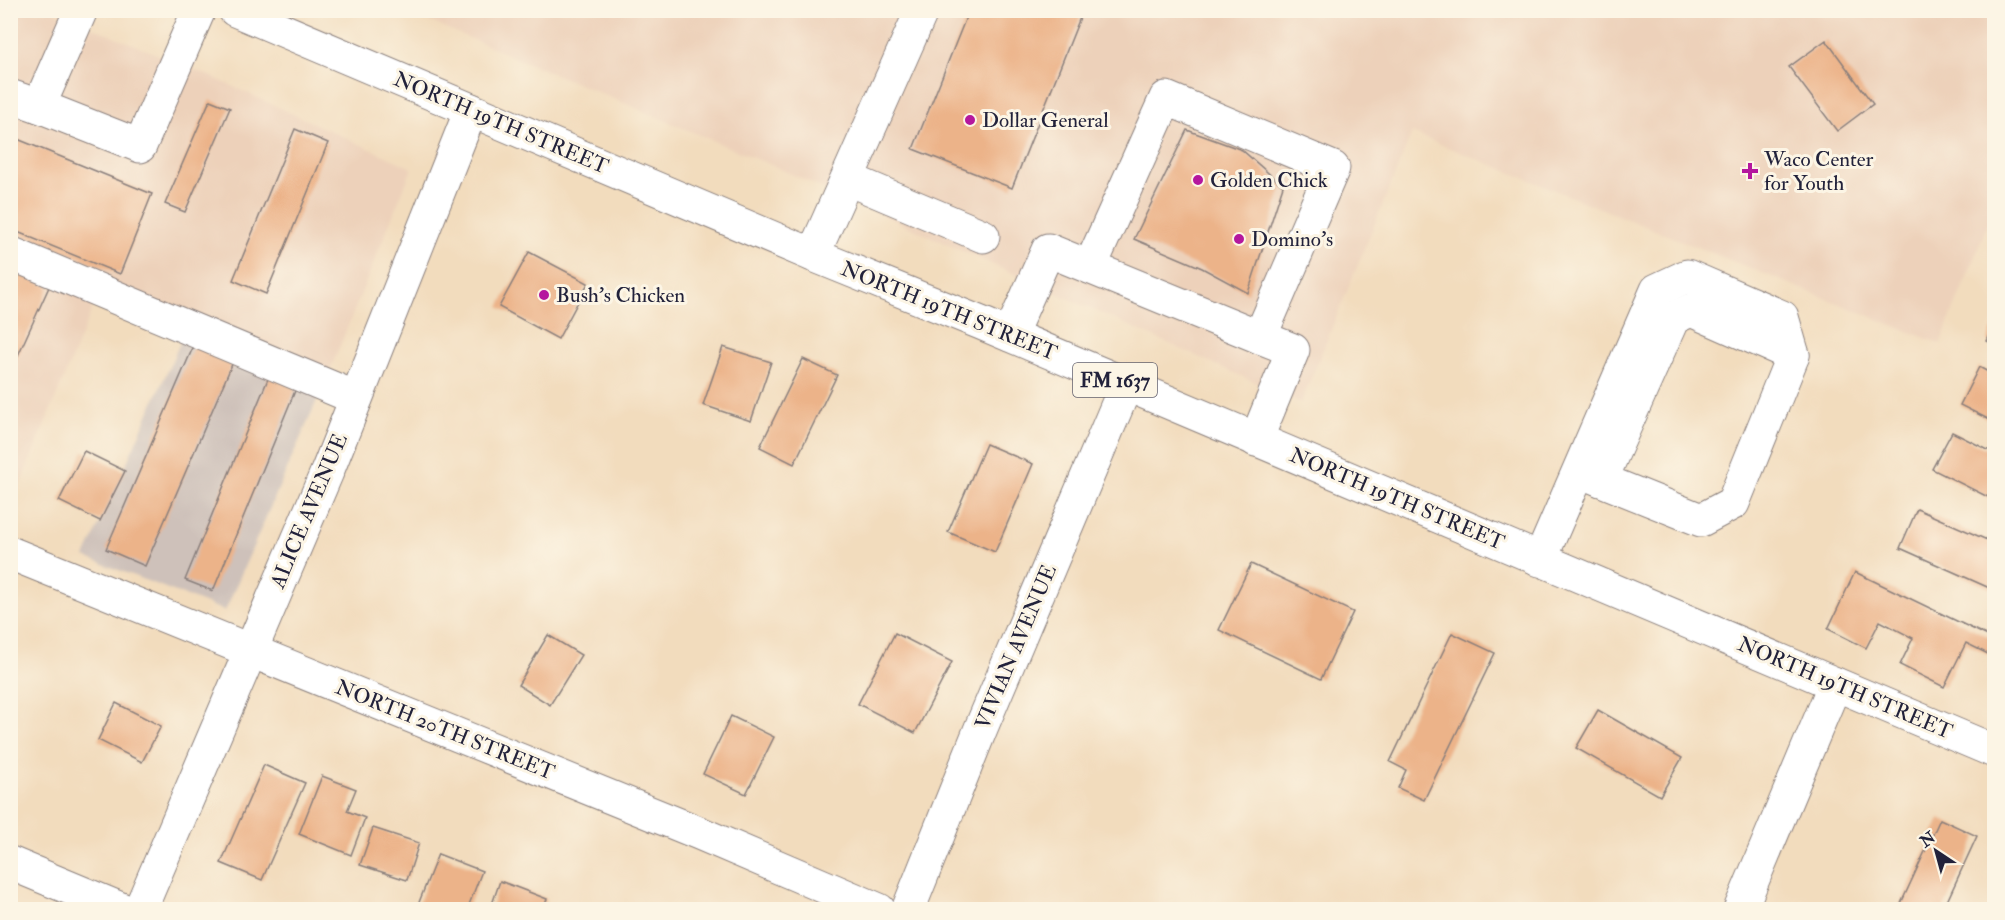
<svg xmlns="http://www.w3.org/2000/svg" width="2005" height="920" viewBox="0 0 2005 920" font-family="'IM FELL Double Pica',serif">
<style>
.built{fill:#edd1ba}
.industrial{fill:#cec1ba}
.building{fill:#ecb389}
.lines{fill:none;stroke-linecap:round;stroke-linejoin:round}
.minor-casing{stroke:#8a7f7c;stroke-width:35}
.major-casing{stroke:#8a7f7c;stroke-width:35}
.minor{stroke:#fff;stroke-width:33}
.major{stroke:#fff;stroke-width:33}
.poi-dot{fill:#b5179e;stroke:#fcf5e5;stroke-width:2}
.labels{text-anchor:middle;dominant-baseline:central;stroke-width:6;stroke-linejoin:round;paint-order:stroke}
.shield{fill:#fcf5e5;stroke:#63616e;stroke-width:1.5}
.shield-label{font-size:20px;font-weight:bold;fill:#22223b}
.poi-label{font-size:21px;fill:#22223b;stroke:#fcf5e5;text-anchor:start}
.street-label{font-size:21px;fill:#22223b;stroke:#fcf5e5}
</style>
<rect width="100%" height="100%" fill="#fcf5e5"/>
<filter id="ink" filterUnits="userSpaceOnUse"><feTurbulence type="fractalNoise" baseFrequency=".0167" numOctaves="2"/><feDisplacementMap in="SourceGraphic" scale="12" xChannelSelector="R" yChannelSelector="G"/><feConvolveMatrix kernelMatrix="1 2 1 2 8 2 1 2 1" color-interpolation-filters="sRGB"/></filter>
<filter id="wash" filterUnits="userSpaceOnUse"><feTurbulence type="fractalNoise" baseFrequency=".008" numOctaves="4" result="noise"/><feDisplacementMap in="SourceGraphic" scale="24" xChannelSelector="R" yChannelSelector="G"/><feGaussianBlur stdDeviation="1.35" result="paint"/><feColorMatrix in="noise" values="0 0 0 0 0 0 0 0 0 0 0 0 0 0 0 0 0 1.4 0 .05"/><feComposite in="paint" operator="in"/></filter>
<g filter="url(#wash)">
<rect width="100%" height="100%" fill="#f2dcbd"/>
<!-- built -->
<g class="built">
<polygon points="11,11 53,11 212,77 412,168 328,375 103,282 11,507"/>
<polygon points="405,11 1994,11 1994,208 1940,344 1412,133 1301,403 771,165"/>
</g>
<!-- industrial -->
<polygon class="industrial" points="191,318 328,375 225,611 85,557"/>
<g id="blocks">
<!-- building -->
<g class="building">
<polygon points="969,10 1083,10 1012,188 913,149"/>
<polygon points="1826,40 1873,104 1837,131 1789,67"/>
<polygon points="210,100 230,108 185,212 165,204"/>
<polygon points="295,129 328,143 266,294 233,280"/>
<polygon points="1187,130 1242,150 1283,186 1248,293 1202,268 1134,239"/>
<polygon points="10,136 152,194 120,274 10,229"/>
<polygon points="529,252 588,283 558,339 499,307"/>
<polygon points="10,270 49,287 10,373"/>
<polygon points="1994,326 1994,345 1987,341"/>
<polygon points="194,345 233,362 145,566 106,549"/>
<polygon points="723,347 771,362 751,421 703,405"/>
<polygon points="803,359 837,375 794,464 760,447"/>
<polygon points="1979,367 1994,375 1994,422 1960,405"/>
<polygon points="270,374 297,386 213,591 185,580"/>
<polygon points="1952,432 1994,453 1994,500 1932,469"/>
<polygon points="986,444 1033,464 995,552 948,532"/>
<polygon points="84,451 125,471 100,521 59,501"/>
<polygon points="1917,509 1994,543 1994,590 1900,548"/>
<polygon points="1251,564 1353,612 1321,679 1219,630"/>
<polygon points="1855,572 1994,639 1994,657 1966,643 1944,687 1900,665 1913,638 1880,621 1866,648 1828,629"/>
<polygon points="895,633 952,662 915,733 858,704"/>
<polygon points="1452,633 1495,653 1424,800 1398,788 1406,770 1390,762"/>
<polygon points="548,635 581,655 550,705 518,685"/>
<polygon points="116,703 161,726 142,762 98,740"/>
<polygon points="1598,710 1682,758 1660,796 1576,748"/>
<polygon points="731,716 774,737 746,794 703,774"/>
<polygon points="264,765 305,783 262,880 221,863"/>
<polygon points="322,776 356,789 347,811 365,818 351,855 299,834"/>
<polygon points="1940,819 1977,836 1943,910 1898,910"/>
<polygon points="373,828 419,843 407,880 360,865"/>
<polygon points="438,854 482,871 467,910 416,910"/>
<polygon points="500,881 547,899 543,910 490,910"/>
</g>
</g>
</g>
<g filter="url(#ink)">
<use href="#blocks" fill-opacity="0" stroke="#8a7f7c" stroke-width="1.5"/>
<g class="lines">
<defs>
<g id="minor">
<polyline points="81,10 39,106 140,146 199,10"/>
<polyline points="10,96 39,106"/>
<polyline points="848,179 983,236"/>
<polyline points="10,253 356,398"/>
<polyline points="813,255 922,10"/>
<polyline points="1090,267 1166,98 1333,168 1260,337"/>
<polyline points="1010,335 1048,250 1260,337 1293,350 1256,440"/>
<polyline points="1601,480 1673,318 1691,310 1793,355"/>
<polyline points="10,553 699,833 879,910"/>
<polyline points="1540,560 1657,290 1687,276 1782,317 1793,355 1733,503 1701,520 1579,471"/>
<polyline points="10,863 123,910"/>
<polyline points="140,910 327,472 471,110"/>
<polyline points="908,910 981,728 1126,385"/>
<polyline points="1740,910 1835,684"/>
</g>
<polyline id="major" points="235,10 813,255 981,323 1994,751"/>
</defs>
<!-- minor casing -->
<use href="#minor" class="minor-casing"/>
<!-- major casing -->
<use href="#major" class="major-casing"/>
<!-- minor -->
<use href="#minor" class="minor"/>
<!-- major -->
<use href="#major" class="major"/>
</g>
</g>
<!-- markers -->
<g class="poi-dot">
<circle cx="970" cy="120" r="6"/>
<path d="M1747 162h6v6h6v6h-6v6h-6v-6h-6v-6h6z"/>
<circle cx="1198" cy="180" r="6"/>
<circle cx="1239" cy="239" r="6"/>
<circle cx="544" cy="295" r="6"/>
</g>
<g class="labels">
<!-- shield labels -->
<rect class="shield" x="1073" y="363" width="84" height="34" rx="4.5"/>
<g class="shield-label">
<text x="1115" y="380">FM 1637</text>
</g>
<!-- poi labels -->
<g class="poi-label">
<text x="982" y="120">Dollar General</text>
<text x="1764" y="159">Waco Center<tspan x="1764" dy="24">for Youth</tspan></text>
<text x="1210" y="180">Golden Chick</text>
<text x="1251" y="239">Domino's</text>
<text x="556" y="295">Bush's Chicken</text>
</g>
<!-- street labels -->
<g class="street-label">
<text transform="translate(501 123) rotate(23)">NORTH 19TH STREET</text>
<text transform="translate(949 311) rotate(22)">NORTH 19TH STREET</text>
<text transform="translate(1397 499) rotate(23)">NORTH 19TH STREET</text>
<text transform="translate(309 511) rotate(-67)">ALICE AVENUE</text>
<text transform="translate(1016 647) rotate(-67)">VIVIAN AVENUE</text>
<text transform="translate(1845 688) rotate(23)">NORTH 19TH STREET</text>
<text transform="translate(445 730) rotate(22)">NORTH 20TH STREET</text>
</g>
</g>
<!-- margin -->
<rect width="2005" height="920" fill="none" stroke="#fcf5e5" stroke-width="36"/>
<!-- north arrow -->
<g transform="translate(1936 851) rotate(324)" stroke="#fcf5e5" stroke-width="4.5" paint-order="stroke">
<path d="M0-4.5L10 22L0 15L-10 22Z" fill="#22223b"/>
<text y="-9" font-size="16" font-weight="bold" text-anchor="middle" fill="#22223b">N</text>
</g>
</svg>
